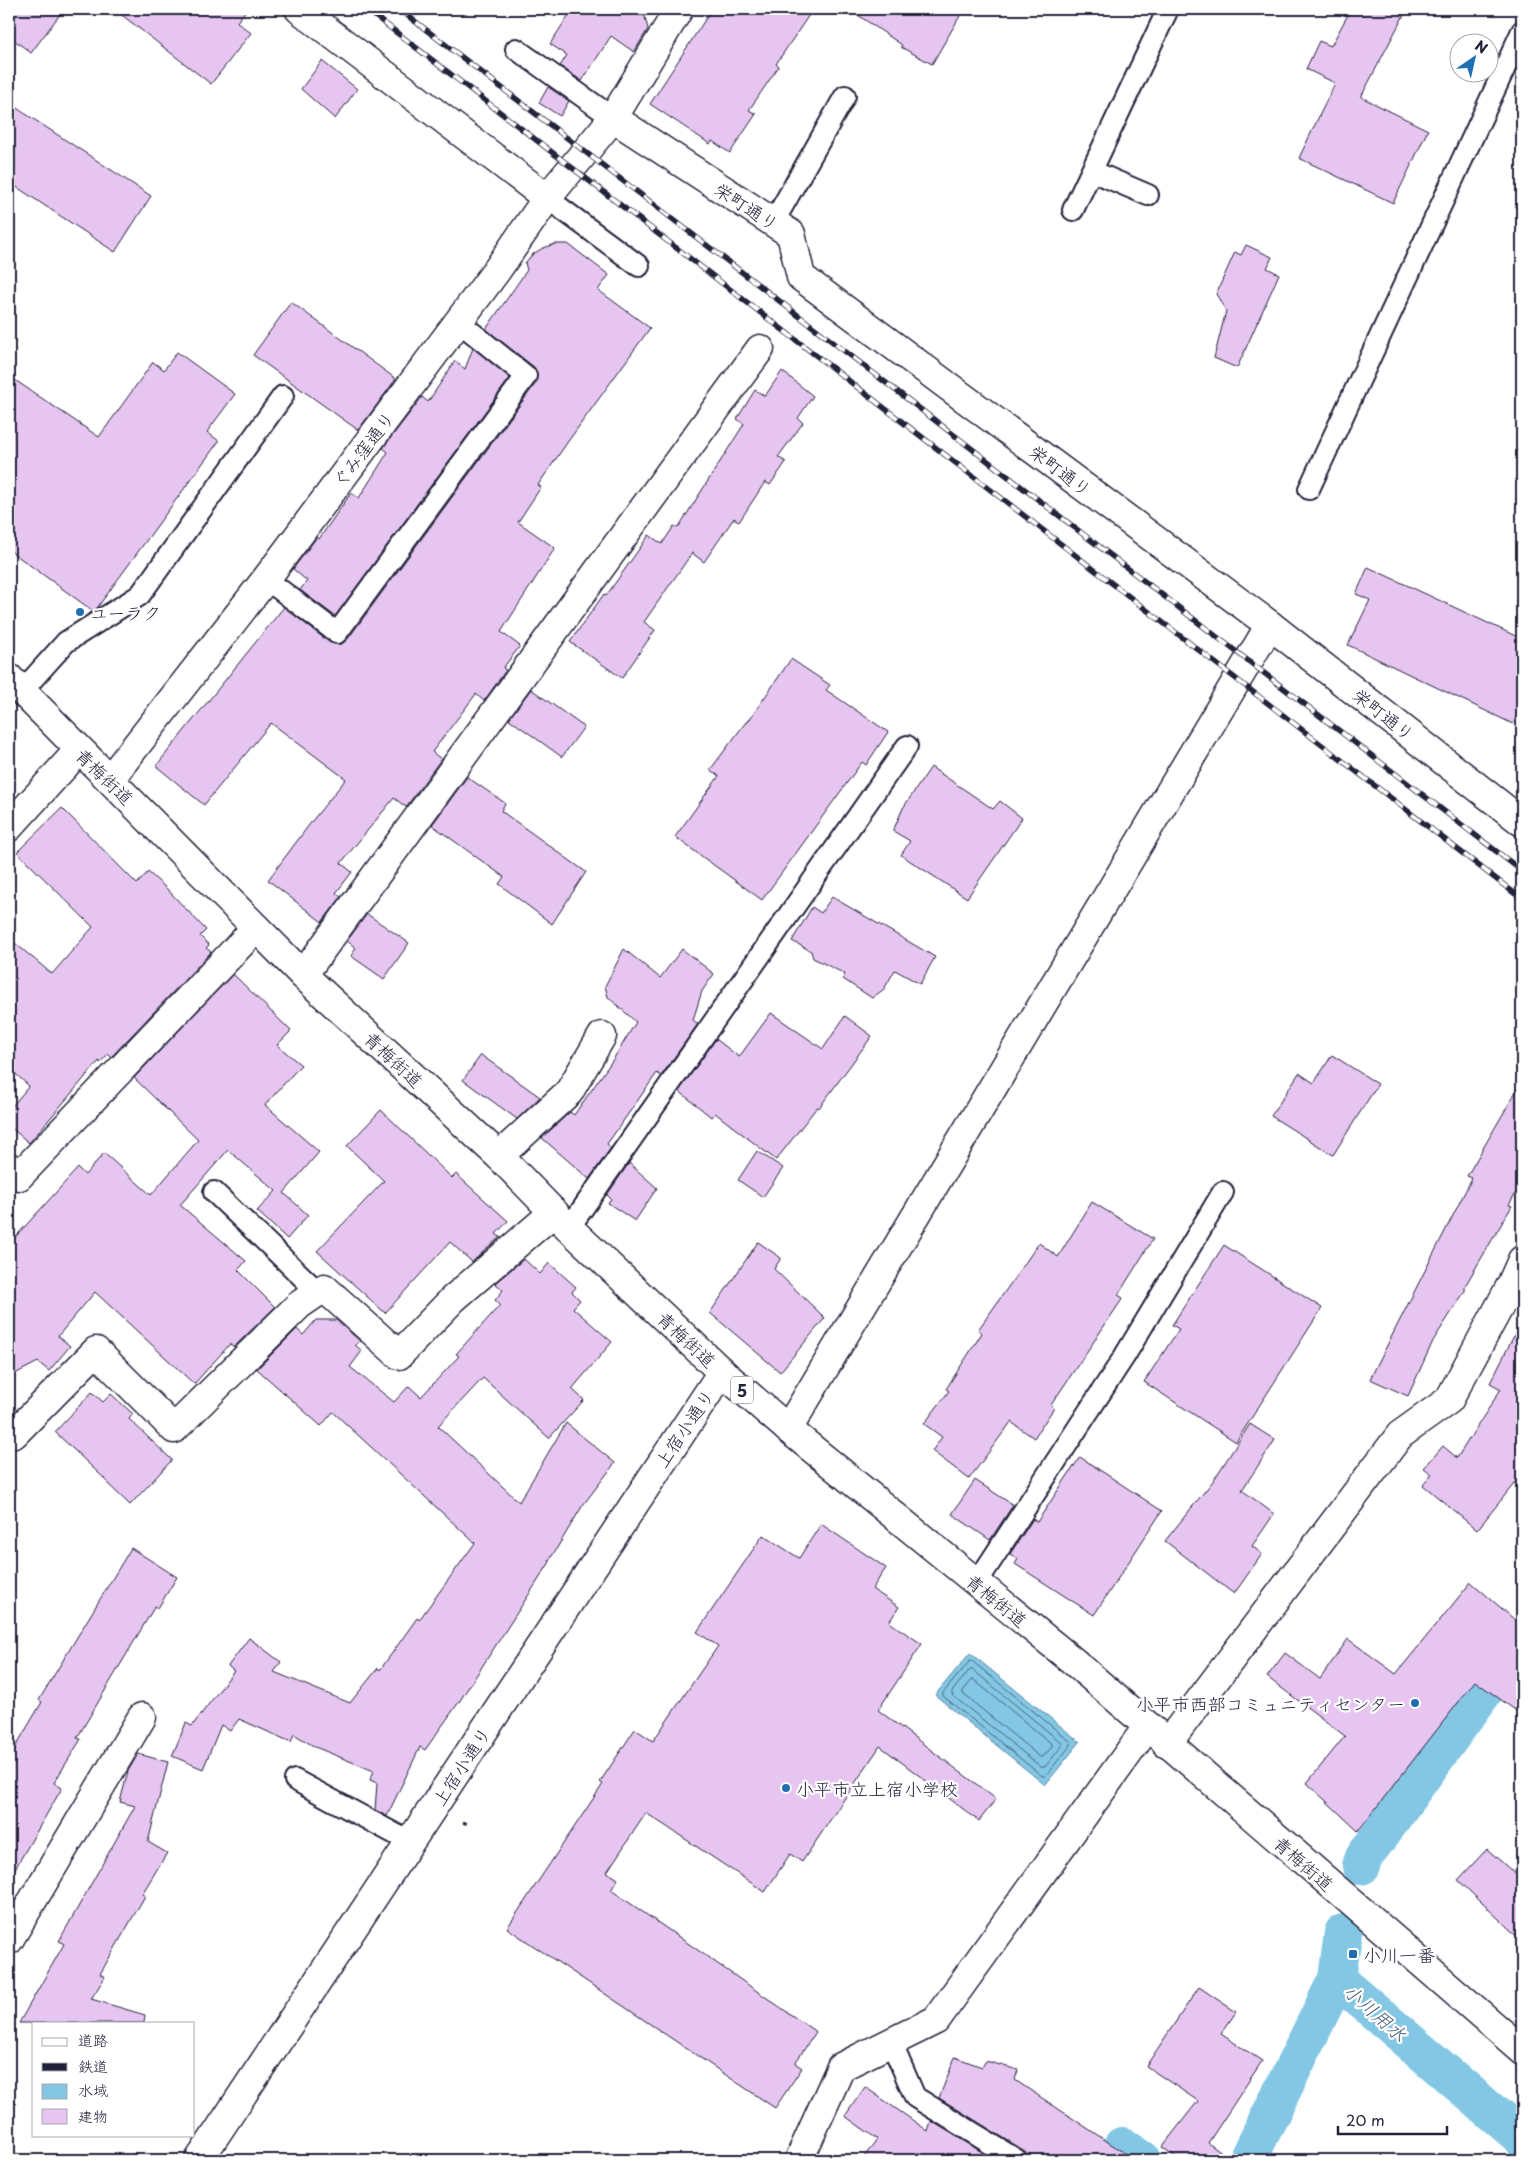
<svg xmlns="http://www.w3.org/2000/svg" width="1531" height="2169" viewBox="0 0 1531 2169" font-family="'Playpen Sans','Klee One',sans-serif">
<style>
.water{fill:#83c7e4;stroke:#5c85a0}
.lines{fill:none;stroke-linecap:round;stroke-linejoin:round}
.shore{stroke:#49647f;stroke-width:1}
.canal{stroke:#83c7e4;stroke-width:38}
.building{fill:#e7c5f1;stroke:#22223b}
.lane-casing{stroke:#22223b;stroke-width:24}
.street-casing{stroke:#22223b;stroke-width:31}
.secondary-casing{stroke:#22223b;stroke-width:31}
.primary-casing{stroke:#22223b;stroke-width:31}
.path{stroke:#22223b;stroke-width:3;stroke-dasharray:4 4;stroke-linecap:butt}
.lane{stroke:#fff;stroke-width:20}
.street{stroke:#fff;stroke-width:28}
.secondary{stroke:#fff;stroke-width:28}
.primary{stroke:#fff;stroke-width:28}
.rail-casing{stroke:#22223b;stroke-width:5.5}
.rail{stroke:#fff;stroke-width:4;stroke-dasharray:11;stroke-linecap:butt}
.poi-dot{fill:#1f6fb2;stroke:#fff;stroke-width:2}
.labels{text-anchor:middle;dominant-baseline:central;stroke-width:4.5;stroke-linejoin:round;paint-order:stroke}
.shield{fill:#fff;stroke:#646476;stroke-width:1}
.shield-label{font-size:16px;font-weight:bold;fill:#22223b}
.street-label{font-size:18px;fill:#22223b;stroke:#fff}
.poi-label{font-size:18px;fill:#22223b;stroke:#fff;text-anchor:start}
.water-label{font-size:19px;font-style:italic;fill:#445c76;stroke:#fff}
</style>
<rect width="100%" height="100%" fill="#fff"/>
<filter id="ink" filterUnits="userSpaceOnUse"><feTurbulence type="fractalNoise" baseFrequency=".02" numOctaves="2"/><feDisplacementMap in="SourceGraphic" scale="10" xChannelSelector="R" yChannelSelector="G"/><feConvolveMatrix kernelMatrix="1 2 1 2 8 2 1 2 1" color-interpolation-filters="sRGB"/></filter>
<g filter="url(#ink)">
<!-- water -->
<polygon class="water" points="970,1653 1080,1742 1045,1785 935,1695"/>
<g class="lines">
<!-- shore -->
<g class="shore">
<polygon points="972,1661 1071,1742 1071,1745 1045,1776 1042,1776 943,1696 943,1693 969,1662"/>
<polygon points="970,1670 973,1670 1062,1743 1062,1746 1045,1767 1041,1767 952,1695 952,1692"/>
<polygon points="974,1680 1052,1744 1052,1747 1043,1757 1040,1757 963,1694 963,1691 971,1681"/>
</g>
<!-- canal -->
<g class="canal">
<polyline points="1361,1866 1364,1857 1522,1639"/>
<polyline points="1337,1979 1343,1933"/>
<polyline points="1115,2160 1122,2146 1143,2160"/>
<polyline points="1248,2160 1337,1979 1522,2138"/>
</g>
</g>
<!-- building -->
<g class="building">
<polygon points="9,9 64,9 31,53 9,36"/>
<polygon points="114,9 247,9 237,22 251,33 211,84"/>
<polygon points="570,9 643,9 648,29 634,52 611,36 582,81 560,66 567,55 550,44 572,10"/>
<polygon points="712,9 813,9 776,64 779,66 749,110 756,114 730,153 712,141 710,144 650,104"/>
<polygon points="849,9 964,9 932,64 901,47 902,45"/>
<polygon points="1351,9 1407,9 1361,97 1428,130 1393,203 1299,158 1335,83 1306,69 1319,41 1331,46"/>
<polygon points="322,61 357,89 335,119 301,89"/>
<polygon points="548,87 569,101 560,116 539,103"/>
<polygon points="9,103 151,196 115,252 9,182"/>
<polygon points="555,244 568,244 609,275 598,290 650,328 569,440 538,485 541,487 518,522 555,548 501,632 520,646 503,668 506,670 484,701 476,694 432,752 441,759 406,807 394,798 341,863 352,872 336,893 341,897 322,922 268,880 312,821 346,779 271,723 204,805 156,766 284,607 330,643 341,644 347,640 536,383 537,372 534,367 486,329 527,270 525,263 533,254 543,248"/>
<polygon points="1246,245 1272,257 1267,268 1279,274 1237,368 1214,358 1226,311 1216,294 1235,252 1241,255"/>
<polygon points="291,302 396,379 358,430 253,355"/>
<polygon points="473,348 510,378 335,616 300,590 307,581 293,569 317,537 319,539 351,493 359,498 388,452 383,448 422,397 428,402 455,361 465,369"/>
<polygon points="177,352 235,394 207,432 219,441 97,608 93,611 9,550 9,376 99,437 153,362 164,370"/>
<polygon points="782,371 813,396 798,418 803,423 778,457 786,462 770,485 765,482 739,522 734,518 704,562 692,553 644,622 655,630 622,678 570,642 604,594 606,596 649,535 662,544 674,526 678,528 744,424 737,419 755,390 765,396"/>
<polygon points="1368,567 1522,639 1522,704 1513,724 1348,645 1370,600 1356,594"/>
<polygon points="791,659 830,685 826,690 888,732 866,765 862,762 762,900 675,837 719,776 710,770 746,722 747,723"/>
<polygon points="531,689 584,727 562,757 509,719"/>
<polygon points="931,767 993,809 1000,801 1022,818 967,898 901,855 910,841 893,831 903,808"/>
<polygon points="467,777 505,803 501,811 586,872 552,924 499,884 504,877 432,825"/>
<polygon points="62,808 137,884 148,872 166,888 206,930 200,936 209,945 206,948 211,952 111,1057 108,1054 100,1063 99,1061 29,1143 9,1126 9,1110 29,1086 9,1068 9,938 52,974 93,927 17,852"/>
<polygon points="832,897 935,957 920,984 895,970 884,989 872,998 843,979 845,974 813,958 811,951 792,941 812,907 821,913"/>
<polygon points="367,914 409,943 384,979 351,956 356,948 347,941"/>
<polygon points="624,949 660,978 682,949 714,974 702,991 693,1020 698,1024 661,1076 657,1073 607,1144 611,1148 589,1179 542,1138 570,1112 574,1115 614,1058 636,1022 608,997 605,986"/>
<polygon points="233,974 291,1031 277,1045 301,1065 265,1105 319,1152 284,1193 308,1215 287,1239 257,1211 276,1191 228,1150 180,1205 246,1261 238,1270 275,1307 234,1347 230,1344 194,1384 95,1292 58,1336 70,1346 49,1371 38,1362 9,1377 9,1244 78,1168 85,1175 104,1153 151,1195 198,1140 134,1078"/>
<polygon points="771,1013 823,1049 845,1016 872,1036 819,1108 817,1107 776,1160 715,1113 711,1117 679,1091 716,1039 739,1057"/>
<polygon points="481,1055 540,1097 517,1119 463,1080"/>
<polygon points="1332,1055 1378,1084 1333,1155 1271,1116 1299,1073 1314,1083"/>
<polygon points="1522,1081 1522,1181 1509,1205 1512,1206 1465,1286 1465,1291 1433,1341 1408,1396 1370,1379 1472,1178 1467,1176"/>
<polygon points="381,1110 452,1178 456,1174 508,1221 496,1234 500,1237 472,1262 450,1242 385,1313 317,1251 384,1181 347,1146"/>
<polygon points="757,1151 783,1168 763,1197 738,1180"/>
<polygon points="629,1163 657,1188 635,1221 608,1203 611,1199 607,1195"/>
<polygon points="1092,1202 1153,1239 1118,1295 1123,1298 1051,1405 1054,1408 1034,1438 1011,1422 969,1479 932,1451 942,1437 924,1424 949,1391 946,1389 982,1333 978,1330 1039,1243 1058,1257"/>
<polygon points="758,1242 781,1258 774,1269 825,1318 780,1372 710,1313"/>
<polygon points="1224,1245 1322,1308 1236,1442 1144,1382 1179,1329 1172,1325"/>
<polygon points="524,1259 540,1274 549,1263 576,1287 572,1292 580,1300 573,1308 612,1342 572,1389 584,1400 549,1438 483,1378 438,1426 519,1502 566,1423 615,1463 583,1505 549,1561 550,1562 459,1702 425,1750 420,1747 387,1816 375,1810 377,1783 370,1780 374,1771 315,1747 294,1734 291,1742 239,1719 230,1731 221,1725 203,1769 172,1756 186,1723 192,1726 234,1671 228,1666 249,1638 281,1662 274,1672 350,1703 378,1668 380,1670 417,1618 419,1620 475,1543 333,1412 321,1426 257,1369 297,1329 303,1335 316,1320 336,1320 360,1341 355,1345 362,1351 350,1367 394,1402 409,1386 421,1397 459,1356 456,1354 500,1305 495,1300 503,1290 495,1283"/>
<polygon points="1522,1320 1522,1474 1477,1530 1423,1485 1432,1474 1424,1468 1443,1446 1457,1458 1501,1389 1490,1383"/>
<polygon points="92,1392 103,1402 111,1394 133,1414 129,1419 172,1460 130,1505 107,1483 108,1482 55,1432"/>
<polygon points="1250,1424 1275,1440 1242,1490 1274,1514 1252,1546 1262,1554 1234,1594 1165,1541 1213,1481"/>
<polygon points="1080,1457 1162,1511 1094,1615 1015,1564 1018,1559 1010,1554 1033,1519 1037,1522"/>
<polygon points="975,1480 1013,1505 990,1540 952,1514"/>
<polygon points="821,1524 886,1568 872,1589 899,1607 889,1622 922,1644 878,1710 996,1799 979,1821 880,1746 802,1862 790,1854 765,1892 646,1813 607,1872 618,1879 611,1890 816,2032 795,2063 802,2068 775,2108 507,1928 603,1784 600,1782 635,1729 653,1741 718,1646 697,1632 763,1535 799,1558"/>
<polygon points="131,1548 177,1577 158,1608 155,1606 77,1738 81,1739 54,1783 62,1788 9,1879 9,1758 42,1702 39,1700"/>
<polygon points="1471,1582 1522,1626 1522,1715 1475,1681 1358,1831 1307,1783 1345,1736 1267,1677 1285,1653 1320,1679 1348,1639 1396,1674"/>
<polygon points="138,1754 168,1762 148,1842 167,1853 142,1894 145,1896 100,1974 105,1977 91,1999 145,2015 144,2023 19,2023 64,1944 59,1941 135,1806 120,1802 128,1771"/>
<polygon points="1487,1849 1522,1880 1522,1941 1458,1880"/>
<polygon points="1199,1987 1236,2012 1221,2034 1262,2061 1208,2143 1231,2160 1180,2160 1162,2147 1198,2101 1146,2066"/>
<polygon points="955,2057 982,2067 986,2061 1018,2070 1015,2080 1135,2160 1029,2160 1027,2154 1023,2150 939,2098"/>
<polygon points="865,2087 928,2131 931,2121 995,2160 862,2160 877,2139 845,2116"/>
</g>
<g class="lines">
<defs>
<g id="lane">
<polyline points="516,49 613,118"/>
<polyline points="1092,171 1148,195"/>
<polyline points="547,198 639,266"/>
<polyline points="1073,210 1168,9"/>
<polyline points="773,223 845,96"/>
<polyline points="1309,489 1522,31"/>
<polyline points="266,579 337,633 526,376 459,322"/>
<polyline points="22,691 66,642 140,595 283,396"/>
<polyline points="214,1192 318,1292"/>
<polyline points="569,1228 907,746"/>
<polyline points="976,1584 1124,1357 1223,1192"/>
<polyline points="295,1780 410,1842"/>
<polyline points="891,2042 915,2097 1017,2160"/>
</g>
<g id="street">
<polyline points="299,9 547,198"/>
<polyline points="613,118 791,234 801,277 1270,625 1522,822"/>
<polyline points="110,779 266,579 497,270 547,198 613,118 679,9"/>
<polyline points="9,827 79,750"/>
<polyline points="303,975 760,349"/>
<polyline points="499,1156 569,1092 602,1036"/>
<polyline points="9,1167 19,1176 256,928"/>
<polyline points="1510,1287 1522,1260"/>
<polyline points="788,1429 1270,625"/>
<polyline points="9,1432 14,1434 96,1351 174,1429 299,1305 324,1288 399,1355 453,1299 554,1212"/>
<polyline points="1167,1744 1400,1435 1449,1400 1510,1287 1522,1293"/>
<polyline points="9,1940 142,1717"/>
<polyline points="799,2160 841,2067 936,2020 1148,1726"/>
</g>
<polyline id="secondary" points="199,2160 722,1372"/>
<polyline id="primary" points="9,678 303,975 499,1156 569,1228 722,1372 788,1429 1073,1661 1522,2050"/>
</defs>
<!-- lane casing -->
<use href="#lane" class="lane-casing"/>
<!-- street casing -->
<use href="#street" class="street-casing"/>
<!-- secondary casing -->
<use href="#secondary" class="secondary-casing"/>
<!-- primary casing -->
<use href="#primary" class="primary-casing"/>
<!-- path -->
<polyline class="path" points="463,1822 470,1825"/>
<!-- lane -->
<use href="#lane" class="lane"/>
<!-- street -->
<use href="#street" class="street"/>
<!-- secondary -->
<use href="#secondary" class="secondary"/>
<!-- primary -->
<use href="#primary" class="primary"/>
<defs>
<g id="rail">
<polyline points="366,9 1522,899"/>
<polyline points="399,9 1522,871"/>
</g>
</defs>
<!-- rail casing -->
<use href="#rail" class="rail-casing"/>
<!-- rail -->
<use href="#rail" class="rail"/>
</g>
</g>
<!-- markers -->
<g class="poi-dot">
<circle cx="80" cy="612" r="5"/>
<circle cx="1415" cy="1703" r="5"/>
<circle cx="786" cy="1788" r="5"/>
<rect x="1348" y="1949" width="10" height="10" rx="2.5"/>
</g>
<g class="labels">
<!-- shield labels -->
<rect class="shield" x="731" y="1376.5" width="22" height="27" rx="4"/>
<g class="shield-label">
<text x="742" y="1390">5</text>
</g>
<!-- street labels -->
<g class="street-label">
<text transform="translate(747 206) rotate(33)">栄町通り</text>
<text transform="translate(363 449) rotate(-53)">ぐみ窪通り</text>
<text transform="translate(1061 470) rotate(37)">栄町通り</text>
<text transform="translate(1384 714) rotate(38)">栄町通り</text>
<text transform="translate(105 776) rotate(44)">青梅街道</text>
<text transform="translate(394 1059) rotate(43)">青梅街道</text>
<text transform="translate(687 1339) rotate(43)">青梅街道</text>
<text transform="translate(684 1428) rotate(-56)">上宿小通り</text>
<text transform="translate(997 1600) rotate(39)">青梅街道</text>
<text transform="translate(461 1766) rotate(-57)">上宿小通り</text>
<text transform="translate(1304 1863) rotate(41)">青梅街道</text>
</g>
<!-- poi labels -->
<g class="poi-label">
<text x="90" y="612">ユーラク</text>
<text x="1405" y="1703" text-anchor="end">小平市西部コミュニティセンター</text>
<text x="796" y="1788">小平市立上宿小学校</text>
<text x="1363" y="1954">小川一番</text>
</g>
<!-- water labels -->
<g class="water-label">
<text transform="translate(1376 2012) rotate(41)">小川用水</text>
</g>
</g>
<!-- margin -->
<rect width="1531" height="2169" fill="none" stroke="#fff" stroke-width="30"/>
<rect x="15" y="15" width="1501" height="2139" fill="none" stroke="#22223b" stroke-width="2" filter="url(#ink)"/>
<!-- legend -->
<rect x="32" y="2022" width="162" height="115" fill="#ffffff" stroke="#a7a7b1"/>
<rect x="42" y="2038" width="25" height="8" fill="#ffffff" stroke="#a7a7b1"/>
<text x="78" y="2046" font-size="15" fill="#22223b">道路</text>
<rect x="42" y="2063" width="25" height="8" fill="#22223b" stroke="#a7a7b1"/>
<text x="78" y="2072" font-size="15" fill="#22223b">鉄道</text>
<rect x="42" y="2084" width="25" height="15" fill="#83c7e4" stroke="#a7a7b1"/>
<text x="78" y="2096" font-size="15" fill="#22223b">水域</text>
<rect x="42" y="2109" width="25" height="15" fill="#e7c5f1" stroke="#a7a7b1"/>
<text x="78" y="2122" font-size="15" fill="#22223b">建物</text>
<!-- north arrow -->
<g transform="translate(1474 58) rotate(34)"><circle r="24" fill="#ffffff" stroke="#a7a7b1"/>
<path d="M0-4L9 19L0 12L-9 19Z" fill="#1f6fb2"/>
<text y="-8" font-size="14" font-weight="bold" text-anchor="middle" fill="#22223b">N</text>
</g>
<!-- scale -->
<path d="M1338 2126v8h109v-8" fill="none" stroke="#22223b" stroke-width="2.5"/>
<text x="1346" y="2126" font-size="15" fill="#22223b" stroke="#ffffff" stroke-width="4" paint-order="stroke">20 m</text>
</svg>
